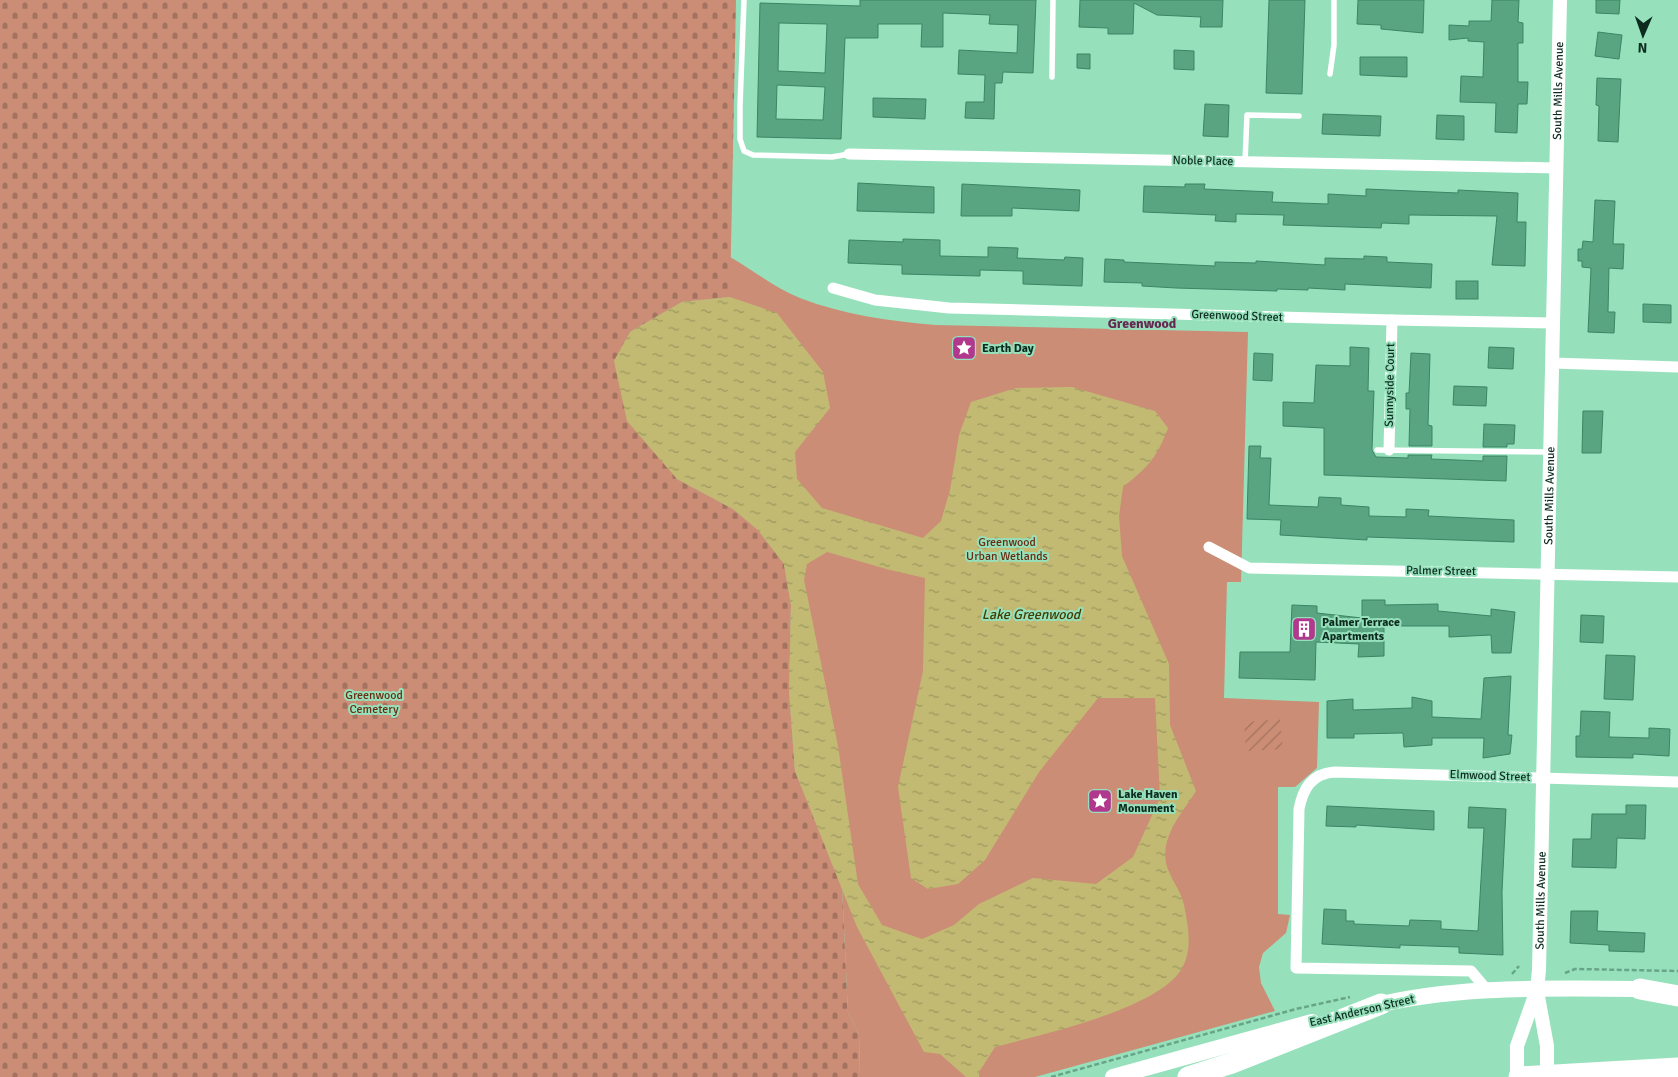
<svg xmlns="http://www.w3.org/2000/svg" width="1678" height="1077" viewBox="0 0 1678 1077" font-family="Signika,sans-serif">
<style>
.cemetery{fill:url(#cemetery-stones)}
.park{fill:#cb8d75}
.garden{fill:url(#garden-furrows)}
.water{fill:url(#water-ripples);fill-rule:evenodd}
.building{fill:#59a481;stroke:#3b8564;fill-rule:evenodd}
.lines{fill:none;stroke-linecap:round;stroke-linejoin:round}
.path{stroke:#68a588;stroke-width:2.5;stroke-dasharray:5 2.5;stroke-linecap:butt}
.service{stroke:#fff;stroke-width:5.5}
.minor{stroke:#fff;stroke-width:11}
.tertiary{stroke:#fff;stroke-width:14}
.secondary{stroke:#fff;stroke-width:16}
.motorway{stroke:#fff;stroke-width:21}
.labels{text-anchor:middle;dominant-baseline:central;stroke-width:4;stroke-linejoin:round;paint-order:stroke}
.street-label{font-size:12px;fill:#0d2c1f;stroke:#96e1bc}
.poi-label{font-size:12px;font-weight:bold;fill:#0d2c1f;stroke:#96e1bc;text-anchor:start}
.park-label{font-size:12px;fill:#6a2c10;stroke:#96e1bc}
.neighbourhood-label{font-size:14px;font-weight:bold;fill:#652951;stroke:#96e1bc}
.water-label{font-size:14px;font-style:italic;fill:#433c01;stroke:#96e1bc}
</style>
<defs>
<pattern id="cemetery-stones" width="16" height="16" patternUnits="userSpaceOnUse" patternTransform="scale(1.25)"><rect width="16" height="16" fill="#cb8d75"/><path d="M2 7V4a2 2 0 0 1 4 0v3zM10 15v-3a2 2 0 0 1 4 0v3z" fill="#a3735f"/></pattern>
<pattern id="garden-furrows" width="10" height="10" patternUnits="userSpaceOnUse" patternTransform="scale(1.25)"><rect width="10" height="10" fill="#cb8d75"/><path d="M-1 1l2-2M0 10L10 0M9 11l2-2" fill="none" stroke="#a3735f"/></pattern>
<pattern id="water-ripples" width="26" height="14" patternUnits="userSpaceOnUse" patternTransform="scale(1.25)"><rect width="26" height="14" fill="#c2ba73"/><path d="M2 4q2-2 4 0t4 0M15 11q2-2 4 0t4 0" fill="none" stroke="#9c975e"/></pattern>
</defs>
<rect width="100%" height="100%" fill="#96e1bc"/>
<!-- cemetery -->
<polygon class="cemetery" points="0,0 736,0 730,297 682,302 630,332 677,479 733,509 758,530 784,564 791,605 789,691 795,771 842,886 848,1013 859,1034 860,1077 0,1077"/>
<!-- park -->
<path class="park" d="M730,257C753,270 776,289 800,298C844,315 890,321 936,325L1248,332L1241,582H1227L1224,698L1319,702L1317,768L1295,787H1278V914L1290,915L1286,933L1263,953L1259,967L1261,983L1275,1011L1035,1077H860L859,1034L848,1013L842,886L795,771L789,691L791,605L784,564L758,530L733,509L677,479L627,421L614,361L630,332L682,302L730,297Z"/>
<!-- garden -->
<polygon class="garden" points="1280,719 1283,749 1246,751 1244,722"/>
<!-- water -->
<path class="water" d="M730,297L777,313L823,372L830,408L795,452L797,479L822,508L923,538L941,521L950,490L959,435L971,402L1016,388L1072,387L1155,411L1168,428C1157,458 1147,468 1123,487L1119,516L1122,556L1169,664L1170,725L1196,791C1183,812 1161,835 1166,863C1169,877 1181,890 1184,905C1188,925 1193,949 1182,968C1160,1009 1039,1035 995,1047L979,1072V1077H966L940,1054L924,1052L857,927L795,771L789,691L791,605L784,564L758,530L733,509L677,479L627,421L614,361L630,332L682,302ZM827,552L890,570L925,578L923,671L898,787L911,878L928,889L958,884L985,860L1039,772L1098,698H1155L1160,798L1133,857L1096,884L1033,878L979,904L954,925L922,939L882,925L858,884L838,746L804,580L807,564Z"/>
<!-- building -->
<g class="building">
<path d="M860,0H1036L1033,73L1003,72L1002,83H995L994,119L965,118L966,102H984L985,75L958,74L959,50L1017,53L1018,25L989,24L990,15L943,13V47H921L922,24H878V38H845L841,139L757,137L760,3L860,6ZM779,23L827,24L825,73L778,71ZM777,85L825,87L823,120L776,119Z"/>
<polygon points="1080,0 1223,0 1222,27 1200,27 1201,17 1157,15 1134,3 1133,34 1108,34 1108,28 1079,27"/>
<polygon points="1269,0 1305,0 1302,94 1266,93"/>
<polygon points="1358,0 1424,0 1423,33 1381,29 1381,25 1357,24"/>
<polygon points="1492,0 1519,0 1518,22 1523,23 1523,43 1518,43 1518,82 1528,82 1527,104 1518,104 1517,133 1495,132 1496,103 1460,102 1461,76 1483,77 1484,42 1468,41 1468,38 1449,40 1449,25 1469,26 1469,21 1491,21"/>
<polygon points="1596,0 1620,0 1619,14 1596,13"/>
<polygon points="1598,32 1622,35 1619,59 1595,56"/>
<polygon points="1174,50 1194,51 1194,70 1174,69"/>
<polygon points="1077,54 1090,54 1090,69 1077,68"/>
<polygon points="1360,57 1407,57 1407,77 1360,75"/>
<polygon points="1597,78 1621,79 1618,142 1598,141 1599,106 1596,105"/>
<polygon points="873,98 926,99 925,119 873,117"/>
<polygon points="1205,104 1229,105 1228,137 1203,136"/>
<polygon points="1323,114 1381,116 1380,136 1322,134"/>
<polygon points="1437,115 1464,116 1464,140 1436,139"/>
<polygon points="858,183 934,187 934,213 857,211"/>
<polygon points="962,184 1080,190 1079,211 1012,208 1012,216 961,216"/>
<polygon points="1185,184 1205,184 1204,189 1273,192 1272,202 1328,204 1328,194 1366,196 1366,189 1458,193 1458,190 1518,193 1517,222 1526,222 1525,266 1492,265 1497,216 1409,215 1409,224 1382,223 1381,228 1283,225 1284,215 1236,214 1236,222 1215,221 1216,215 1143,212 1144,186 1185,187"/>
<polygon points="1595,200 1615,201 1613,244 1624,244 1623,269 1609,268 1608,312 1615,312 1614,333 1588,332 1591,268 1582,267 1582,261 1578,261 1578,249 1582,249 1583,241 1593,242"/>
<polygon points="903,239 940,240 940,256 988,257 988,247 1018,248 1017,258 1064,260 1065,257 1083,258 1082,286 1023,284 1023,271 980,270 980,276 902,274 902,265 848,263 849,240 903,242"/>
<polygon points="1364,256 1387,257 1387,262 1432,264 1431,288 1345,284 1345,290 1308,288 1308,290 1277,289 1277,291 1176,288 1142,286 1142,283 1104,282 1105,259 1124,260 1124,262 1215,266 1215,262 1256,263 1256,261 1325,265 1325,258 1364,259"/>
<rect x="1456" y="281" width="22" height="18"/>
<polygon points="1643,304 1671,305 1671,323 1643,322"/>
<polygon points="1350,347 1369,348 1368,391 1374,391 1372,450 1376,457 1408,458 1408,455 1432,455 1431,459 1483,461 1483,456 1507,456 1506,481 1324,475 1324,428 1283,426 1283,402 1314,403 1316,365 1350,366"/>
<polygon points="1489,347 1514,348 1513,369 1488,368"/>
<polygon points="1254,353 1273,354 1272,381 1253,380"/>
<polygon points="1411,353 1430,354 1428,425 1432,426 1432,446 1409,446 1410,409 1406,409 1406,393 1409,393"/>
<polygon points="1454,386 1487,387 1486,406 1453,405"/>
<polygon points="1583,411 1603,411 1601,453 1582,453"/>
<polygon points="1484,424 1515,425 1514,444 1507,444 1507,447 1483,447"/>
<polygon points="1249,446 1261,446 1260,458 1271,458 1269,505 1318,507 1319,497 1341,498 1341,505 1369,507 1369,516 1406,517 1406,509 1429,510 1428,516 1514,520 1514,542 1367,537 1367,540 1280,535 1281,520 1247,519"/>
<polygon points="1362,600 1385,600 1385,605 1438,604 1438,611 1491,616 1491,609 1515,612 1511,653 1492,653 1491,635 1449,637 1449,626 1384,626 1384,656 1358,657 1359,644 1316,642 1315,680 1239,678 1240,652 1290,652 1292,605 1317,606 1317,613 1362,618"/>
<polygon points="1581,615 1604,616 1603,643 1580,642"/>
<polygon points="1606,655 1635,656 1633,700 1604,699"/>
<polygon points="1511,676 1508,735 1512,735 1510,754 1483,758 1484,738 1432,738 1432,745 1404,747 1403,733 1354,734 1354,738 1327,738 1327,701 1353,699 1353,710 1412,708 1412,697 1432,701 1432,717 1481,719 1484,678"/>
<polygon points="1581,711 1610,712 1609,737 1649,738 1649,728 1670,729 1669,756 1633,754 1633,758 1576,757 1576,736 1580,736"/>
<polygon points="1626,805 1646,805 1645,839 1617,838 1616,868 1572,867 1573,839 1591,839 1592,814 1626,814"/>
<polygon points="1327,806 1434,811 1434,830 1356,825 1356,827 1326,826"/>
<polygon points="1469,807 1506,809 1502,892 1503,955 1459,953 1459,947 1400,945 1400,948 1322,944 1324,909 1346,910 1346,921 1354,921 1354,924 1409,926 1410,920 1441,921 1441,929 1478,931 1484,828 1468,828"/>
<polygon points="1571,911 1598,911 1597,931 1645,933 1644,952 1609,951 1609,945 1570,943"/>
</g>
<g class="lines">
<!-- path -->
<g class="path">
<polyline points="1565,973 1575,969 1678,971"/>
<polyline points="1512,974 1519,966"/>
<polyline points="1051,1077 1296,1009 1350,997"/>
</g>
<!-- service -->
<g class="service">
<polyline points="744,0 740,106 740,139 744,151 753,155 832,157 849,154"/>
<polyline points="1330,74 1334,45 1334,0"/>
<polyline points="1052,77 1053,0"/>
<polyline points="1245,162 1247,115 1299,116"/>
<polyline points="1377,450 1550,452"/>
</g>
<!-- minor -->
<g class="minor">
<polyline points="849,154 1557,168"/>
<polyline points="833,288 875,300 949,308 1392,320 1553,323"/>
<polyline points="1552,363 1678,367"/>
<polyline points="1389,450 1392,320"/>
<polyline points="1209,547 1249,568 1678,577"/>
<path d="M1487,990L1471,971L1296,968L1299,809C1303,789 1311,774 1334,772L1678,782"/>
</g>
<!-- tertiary -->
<g class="tertiary">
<polyline points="1537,991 1547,1046 1547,1077"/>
<path id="s1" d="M1517,1077V1046L1537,990L1539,970L1560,0"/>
</g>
<!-- secondary -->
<g class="secondary">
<path d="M1369,1007C1460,984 1557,989 1651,989"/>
<polyline points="1113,1077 1312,1022"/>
</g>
<!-- motorway -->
<g class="motorway">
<polyline points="1640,989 1678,996"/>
<polyline points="1188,1077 1232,1063 1381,1004"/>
<polyline points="1519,1077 1678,1068"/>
</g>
</g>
<!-- icons -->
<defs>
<symbol id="sight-square" viewBox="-11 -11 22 22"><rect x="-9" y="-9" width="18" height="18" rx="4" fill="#b1388c" stroke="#96e1bc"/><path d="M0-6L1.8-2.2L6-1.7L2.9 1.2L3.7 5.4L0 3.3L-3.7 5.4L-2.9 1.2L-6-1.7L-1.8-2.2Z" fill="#fff"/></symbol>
<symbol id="building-square" viewBox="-11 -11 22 22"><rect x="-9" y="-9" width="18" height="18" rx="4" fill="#b1388c" stroke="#96e1bc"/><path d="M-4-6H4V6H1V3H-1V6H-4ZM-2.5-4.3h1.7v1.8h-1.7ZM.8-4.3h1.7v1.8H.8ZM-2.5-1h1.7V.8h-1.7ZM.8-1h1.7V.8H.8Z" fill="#fff"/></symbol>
</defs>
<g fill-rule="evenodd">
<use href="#sight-square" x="950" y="334" width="28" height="28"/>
<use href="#building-square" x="1290" y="615" width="28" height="28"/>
<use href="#sight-square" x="1086" y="787" width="28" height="28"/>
</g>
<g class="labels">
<!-- street labels -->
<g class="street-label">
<text stroke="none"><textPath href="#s1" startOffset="990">South Mills Avenue</textPath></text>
<text transform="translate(1203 161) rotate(1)">Noble Place</text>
<text transform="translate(1237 316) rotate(2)">Greenwood Street</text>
<text transform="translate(1390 385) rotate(-89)">Sunnyside Court</text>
<text stroke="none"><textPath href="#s1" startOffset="585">South Mills Avenue</textPath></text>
<text transform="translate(1441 571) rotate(1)">Palmer Street</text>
<text transform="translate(1490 776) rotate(2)">Elmwood Street</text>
<text stroke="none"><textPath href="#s1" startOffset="180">South Mills Avenue</textPath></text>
<text transform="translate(1362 1011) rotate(-13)">East Anderson Street</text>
</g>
<!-- poi labels -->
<g class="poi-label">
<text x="982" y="348">Earth Day</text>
<text x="1322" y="622">Palmer Terrace<tspan x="1322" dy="14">Apartments</tspan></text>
<text x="1118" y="794">Lake Haven<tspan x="1118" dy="14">Monument</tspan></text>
</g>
<!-- park labels -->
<g class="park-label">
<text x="1007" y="542">Greenwood<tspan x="1007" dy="14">Urban Wetlands</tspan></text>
<text x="374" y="695">Greenwood<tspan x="374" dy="14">Cemetery</tspan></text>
</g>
<!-- neighbourhood labels -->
<g class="neighbourhood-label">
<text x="1142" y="323">Greenwood</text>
</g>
<!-- water labels -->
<g class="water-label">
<text x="1031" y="614">Lake Greenwood</text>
</g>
</g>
<!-- north arrow -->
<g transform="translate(1643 35) rotate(182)" stroke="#96e1bc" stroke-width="4" paint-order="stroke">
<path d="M0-4L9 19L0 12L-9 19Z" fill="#0d2c1f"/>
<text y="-8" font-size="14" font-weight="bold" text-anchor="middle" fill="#0d2c1f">N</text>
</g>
</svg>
